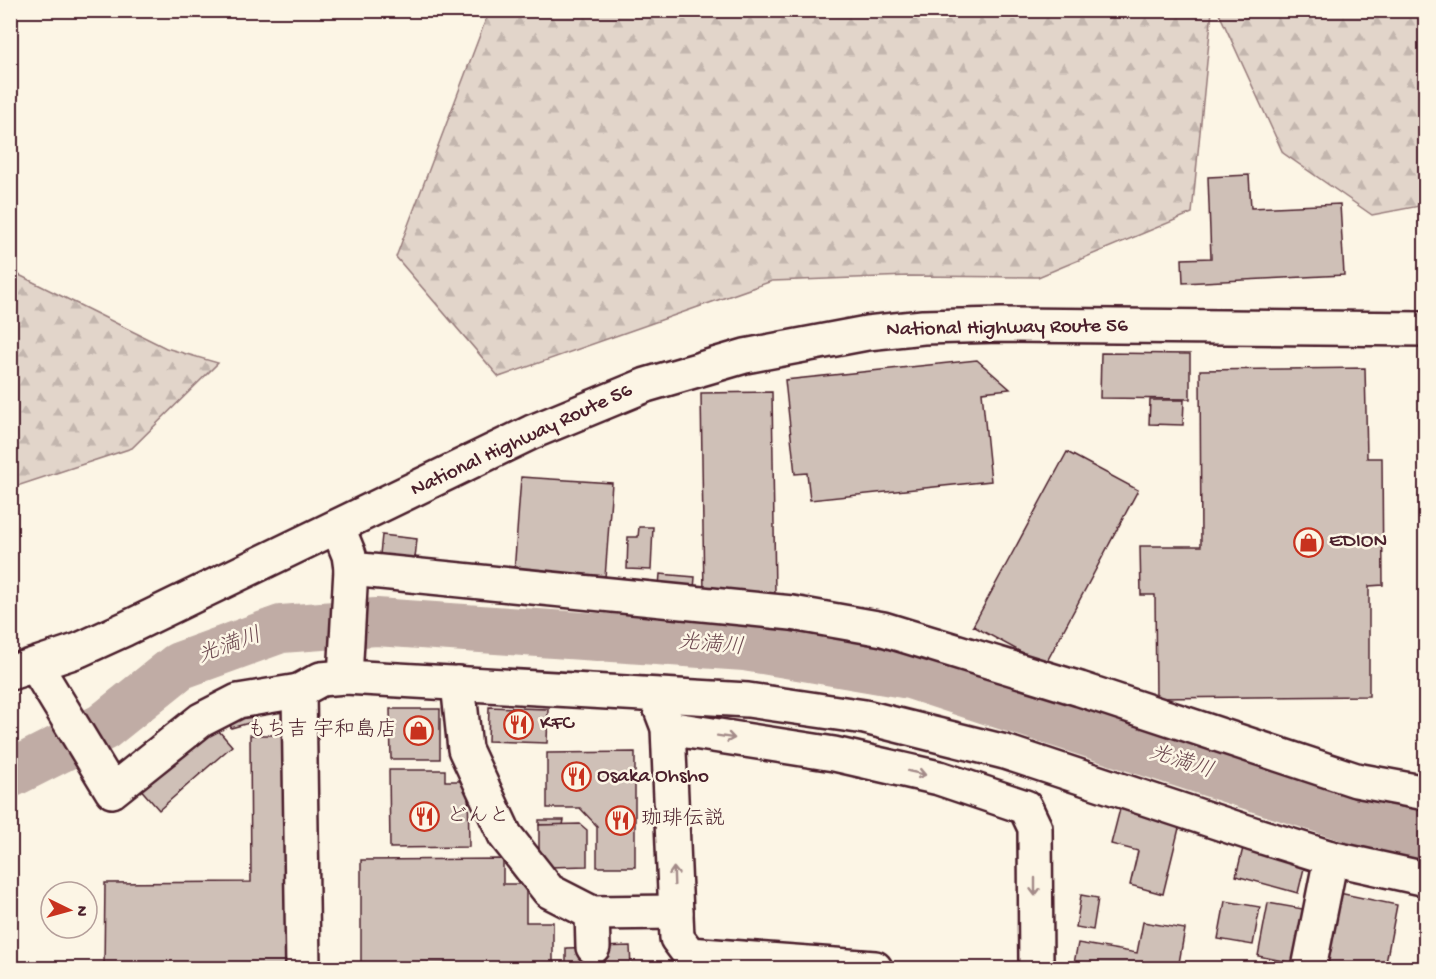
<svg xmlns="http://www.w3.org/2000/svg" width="1436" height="979" viewBox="0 0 1436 979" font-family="'Gochi Hand','Klee One',sans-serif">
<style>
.forest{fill:url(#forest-firs);stroke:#967a7a;stroke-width:1.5}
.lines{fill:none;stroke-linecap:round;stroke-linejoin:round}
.river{stroke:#c0aca5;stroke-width:48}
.building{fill:#cfc0b7;stroke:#4a1f2b;stroke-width:1.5}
.minor-casing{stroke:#4a1f2b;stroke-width:38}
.highway-casing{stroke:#4a1f2b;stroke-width:38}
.minor{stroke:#fcf5e5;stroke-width:33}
.highway{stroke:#fcf5e5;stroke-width:33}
.oneway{stroke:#a38a88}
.labels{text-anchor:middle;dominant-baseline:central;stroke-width:5;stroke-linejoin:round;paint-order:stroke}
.street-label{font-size:21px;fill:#4a1f2b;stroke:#fcf5e5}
.poi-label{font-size:21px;fill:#4a1f2b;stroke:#fcf5e5;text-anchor:start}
.water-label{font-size:22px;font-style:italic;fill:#6d4950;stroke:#fcf5e5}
</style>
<defs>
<pattern id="forest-firs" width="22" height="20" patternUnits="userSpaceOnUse" patternTransform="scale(1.5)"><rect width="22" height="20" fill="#e2d5ca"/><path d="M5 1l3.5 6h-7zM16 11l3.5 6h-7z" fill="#c3b6ae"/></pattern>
</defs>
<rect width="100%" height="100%" fill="#fcf5e5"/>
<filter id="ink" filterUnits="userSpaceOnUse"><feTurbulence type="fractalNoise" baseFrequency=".0167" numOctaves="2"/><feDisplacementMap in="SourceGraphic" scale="12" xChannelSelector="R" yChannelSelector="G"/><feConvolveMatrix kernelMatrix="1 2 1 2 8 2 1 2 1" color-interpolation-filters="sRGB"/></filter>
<g filter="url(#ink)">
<!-- forest -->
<g class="forest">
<polygon points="489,11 1212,11 1192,213 1038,277 909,276 772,281 499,377 396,257"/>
<polygon points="1218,11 1425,11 1425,205 1372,215 1283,153"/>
<polygon points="11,271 166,348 218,363 132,448 11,488"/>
</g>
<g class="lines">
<!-- river -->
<polyline class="river" points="10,774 103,727 179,666 281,629 376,622 745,647 910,675 1361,822 1426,836"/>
</g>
<!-- building -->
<g class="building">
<polygon points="1249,175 1251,208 1340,204 1344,275 1183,283 1182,259 1211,258 1208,177"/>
<polygon points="1101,353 1190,354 1190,399 1100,398"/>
<polygon points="977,360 1010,389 982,392 991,481 810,500 807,473 795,474 785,380"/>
<polygon points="1365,368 1367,458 1382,458 1383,585 1369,586 1369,696 1156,698 1155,595 1141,595 1140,546 1201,546 1200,370"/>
<polygon points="772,392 775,594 704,595 701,393"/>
<polygon points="1150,400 1184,400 1183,425 1149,424"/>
<polygon points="1067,452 1138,490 1045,665 973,626"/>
<polygon points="521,477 612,483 605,578 514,573"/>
<polygon points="639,527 653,527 651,570 627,569 628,537 638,537"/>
<polygon points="382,535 417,539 414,568 379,564"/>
<polygon points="660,574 695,577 694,589 659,586"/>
<polygon points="489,707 548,709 547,743 488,741"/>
<polygon points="252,708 256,721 231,728 228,715"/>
<polygon points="390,709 440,709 440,759 391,759"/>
<polygon points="211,722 232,746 159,810 138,786"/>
<polygon points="250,735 284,735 287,968 104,968 105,883 251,882"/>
<polygon points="635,752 635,867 597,867 597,826 580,808 547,808 547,753"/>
<polygon points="389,770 445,770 445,781 468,781 469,847 390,848"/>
<polygon points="1120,809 1180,824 1163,894 1130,885 1138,851 1111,844"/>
<polygon points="539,820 564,820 563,825 539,825"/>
<polygon points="580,824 587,830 587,866 549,867 539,855 539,825"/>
<polygon points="1243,848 1305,864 1298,893 1236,876"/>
<polygon points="503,859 503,884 526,884 526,922 553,922 553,963 361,964 361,860"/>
<polygon points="1339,893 1397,905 1385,968 1324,968"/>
<polygon points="1081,895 1098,898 1093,930 1076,927"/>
<polygon points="1225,901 1260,907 1253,945 1218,939"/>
<polygon points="1268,903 1303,909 1293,963 1258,956"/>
<polygon points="1143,922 1185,929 1179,963 1206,968 1073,968 1078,943 1137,953"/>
<polygon points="630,946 631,968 566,968 566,948"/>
</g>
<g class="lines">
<defs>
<g id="minor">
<polyline points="338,528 349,555 351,569 345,677"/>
<polyline points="351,569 792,613 883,629 1080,689 1356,780 1426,793"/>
<polyline points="36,666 112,791 201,720 238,701 299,691"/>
<polyline points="458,683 465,749 505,835 549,891 592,913 676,912"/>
<polyline points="660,707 668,728 677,938 689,954 875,968"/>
<polyline points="668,728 834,754 939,778 1025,807 1035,828 1036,968"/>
<polyline points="592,913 593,947"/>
<polyline points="303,968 299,691 321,679 345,677 748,700 865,717 1005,752 1253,834 1331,858 1426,879"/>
<polyline points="1309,968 1331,858"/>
</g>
<polyline id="highway" points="10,673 79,650 125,629 532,432 646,385 745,356 867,333 923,327 1001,325 1426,329"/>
</defs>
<!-- minor casing -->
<use href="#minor" class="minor-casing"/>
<!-- highway casing -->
<use href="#highway" class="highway-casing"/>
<!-- minor -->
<use href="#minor" class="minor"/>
<!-- highway -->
<use href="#highway" class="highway"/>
</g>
<!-- one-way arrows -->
<defs><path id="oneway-shaft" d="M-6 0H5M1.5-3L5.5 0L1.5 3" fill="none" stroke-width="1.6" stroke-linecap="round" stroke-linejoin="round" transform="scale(1.5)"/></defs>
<g class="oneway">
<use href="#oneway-shaft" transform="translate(726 737) rotate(9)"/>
<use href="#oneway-shaft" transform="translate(917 773) rotate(13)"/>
<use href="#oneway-shaft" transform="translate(674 876) rotate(-92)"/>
<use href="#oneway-shaft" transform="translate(1035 887) rotate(90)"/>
</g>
</g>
<!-- icons -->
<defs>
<symbol id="shop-ring" viewBox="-11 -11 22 22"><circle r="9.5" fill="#fcf5e5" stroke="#c8321e" stroke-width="1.5"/><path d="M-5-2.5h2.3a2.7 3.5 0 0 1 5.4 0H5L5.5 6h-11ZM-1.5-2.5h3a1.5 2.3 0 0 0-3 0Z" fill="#c8321e"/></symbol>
<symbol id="restaurant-ring" viewBox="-11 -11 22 22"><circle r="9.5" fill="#fcf5e5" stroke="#c8321e" stroke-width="1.5"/><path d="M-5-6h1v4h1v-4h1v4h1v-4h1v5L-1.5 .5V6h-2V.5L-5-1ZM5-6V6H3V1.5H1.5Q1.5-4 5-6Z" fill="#c8321e"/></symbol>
</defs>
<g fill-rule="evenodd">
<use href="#shop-ring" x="1292" y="526" width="33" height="33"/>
<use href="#restaurant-ring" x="502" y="708" width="33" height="33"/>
<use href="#shop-ring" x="402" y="714" width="33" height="33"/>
<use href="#restaurant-ring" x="560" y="760" width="33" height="33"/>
<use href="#restaurant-ring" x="408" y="800" width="33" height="33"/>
<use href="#restaurant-ring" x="604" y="804" width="33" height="33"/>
</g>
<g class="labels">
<!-- street labels -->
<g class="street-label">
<text transform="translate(1007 329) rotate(-1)">National Highway Route 56</text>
<text transform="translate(522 441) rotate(-25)">National Highway Route 56</text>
</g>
<!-- poi labels -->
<g class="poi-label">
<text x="1329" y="542">EDION</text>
<text x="540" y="724">KFC</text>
<text x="397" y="731" text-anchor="end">もち吉 宇和島店</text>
<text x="597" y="777">Osaka Ohsho</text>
<text x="446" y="817">どんと</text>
<text x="641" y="820">珈琲伝説</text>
</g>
<!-- water labels -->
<g class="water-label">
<text transform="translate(711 646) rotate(5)">光満川</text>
<text transform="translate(230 647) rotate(-20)">光満川</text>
<text transform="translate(1181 763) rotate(18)">光満川</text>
</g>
</g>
<!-- margin -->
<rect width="1436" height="979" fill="none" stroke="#fcf5e5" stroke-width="36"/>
<rect x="18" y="18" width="1400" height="943" fill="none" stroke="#4a1f2b" stroke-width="2" filter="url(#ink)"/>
<!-- north arrow -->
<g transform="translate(69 910) rotate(95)"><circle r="28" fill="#fcf5e5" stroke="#b59f9b" stroke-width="1.5"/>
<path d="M0-4.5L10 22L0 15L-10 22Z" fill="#c8321e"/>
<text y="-9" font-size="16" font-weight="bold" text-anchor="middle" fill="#4a1f2b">N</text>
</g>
</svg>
